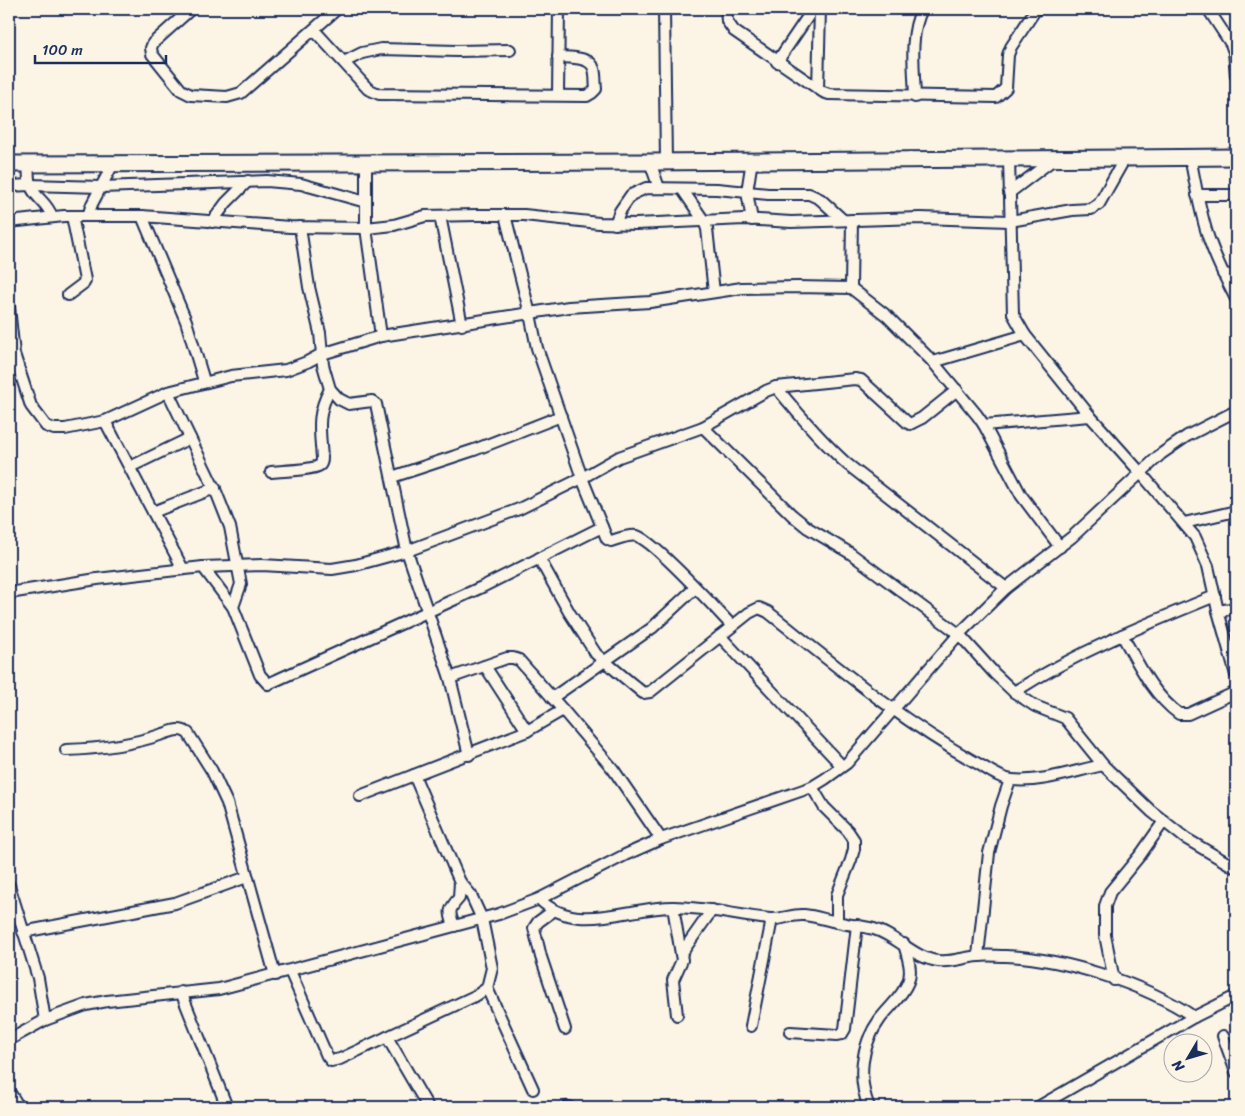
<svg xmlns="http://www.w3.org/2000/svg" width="1245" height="1116" viewBox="0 0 1245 1116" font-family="Sriracha,sans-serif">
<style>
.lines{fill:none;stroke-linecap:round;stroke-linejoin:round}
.street-casing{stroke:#1b2f5e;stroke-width:14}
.secondary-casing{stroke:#1b2f5e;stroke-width:19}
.street{stroke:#fcf5e5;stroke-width:10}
.secondary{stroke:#fcf5e5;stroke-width:15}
</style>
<rect width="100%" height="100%" fill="#fcf5e5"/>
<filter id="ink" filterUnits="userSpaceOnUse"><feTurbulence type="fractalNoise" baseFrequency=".02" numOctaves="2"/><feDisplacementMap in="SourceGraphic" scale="10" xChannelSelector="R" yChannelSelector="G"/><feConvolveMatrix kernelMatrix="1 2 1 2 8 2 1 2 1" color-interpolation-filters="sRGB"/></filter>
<g filter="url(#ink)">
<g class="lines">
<defs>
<g id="street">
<polyline points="191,9 153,43 151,48 152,54 181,90 191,95 227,97 241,93 337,9"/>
<polyline points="664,9 666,161"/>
<polyline points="726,9 727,21 734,31 823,92 829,94 996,97 1006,88 1008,55 1011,47 1036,9"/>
<polyline points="1208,9 1231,44 1234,52 1236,76"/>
<path d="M314,30L368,89L379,94L587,96L592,93L596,89C595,83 596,75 594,69C591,56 568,58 558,57"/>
<polyline points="344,62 362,53 381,49 457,51 510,50"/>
<polyline points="777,62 813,9"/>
<polyline points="818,89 820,9"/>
<polyline points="558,95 559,9"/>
<path d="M915,97C914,68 909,35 922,9"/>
<path d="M1190,157C1196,186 1200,215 1210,242C1217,261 1226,280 1236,299"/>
<polyline points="1009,159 1013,314 1025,335 1090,416 1140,472 1195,537 1208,566 1218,611 1236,675"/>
<polyline points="366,162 366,228 381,336"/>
<polyline points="650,162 659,188"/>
<path d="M28,164C29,171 28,178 30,184C34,198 48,202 52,217"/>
<polyline points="9,186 30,185 101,187 267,181 301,184 366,202"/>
<polyline points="682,189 704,221 707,229 714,292"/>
<polyline points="1009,193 1054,159"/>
<polyline points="1197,195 1236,195"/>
<path d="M505,215L530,314L537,348L582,478L607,539L611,541C618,539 629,534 637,536C654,541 717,610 732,626"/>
<polyline points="88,216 92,204 113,164"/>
<polyline points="142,216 186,321 204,381"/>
<polyline points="440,216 462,325"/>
<polyline points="752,220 747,192 752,160"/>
<polyline points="9,222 64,216 142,216 290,227 366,228 394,225 425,216 477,215 524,215 599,223 636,224 744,219 791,222 921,218 1010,221 1072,210 1091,209 1099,204 1125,158"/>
<polyline points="212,222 226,203 248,181"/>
<polyline points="615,224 620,211 631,195 646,188 717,189 768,194 809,194 820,199 843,220"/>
<polyline points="300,227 309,287 320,333 323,365 330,389 339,399 349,404 372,401 376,404 407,551 450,678 469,755"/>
<polyline points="1223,274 1236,276"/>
<polyline points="851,288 852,220"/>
<polyline points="68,295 84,283 85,280 72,216"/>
<polyline points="9,307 14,354 31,406 46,426 54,429 65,429 105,421 168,392 231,376 286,370 307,362 322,354 381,336 569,307 650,302 742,288 797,287 851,288 887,316 933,362 977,415 984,425 1090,416"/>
<polyline points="933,362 1025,335"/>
<path d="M776,387C799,415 821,441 847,464L1006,588"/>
<polyline points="168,392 217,494 230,527 241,584 233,607 260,675 268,684 482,587 602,527"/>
<polyline points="105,421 183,569"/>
<polyline points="984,425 1021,495 1060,547"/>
<polyline points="703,427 792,515 808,528 850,553 959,634 994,673 1014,692 1035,706 1065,718 1103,765 1151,811 1185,838 1236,868"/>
<polyline points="130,467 190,438"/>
<path d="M271,472C280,471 314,470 320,465C322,463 322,461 322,458C320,430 316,415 330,389"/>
<polyline points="392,477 474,450 561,416"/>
<polyline points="153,512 215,488"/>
<polyline points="1184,523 1236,511"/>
<path d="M539,558L569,612L596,654L643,693L650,692L749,613L759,608L768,612C835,665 900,720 975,762C986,768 1000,779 1012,780C1042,783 1074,771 1103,765"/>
<polyline points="203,567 233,607"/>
<polyline points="9,593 97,579 203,567 262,565 332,569 356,565 407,551 519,509 582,478 619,457 703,427 766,391 776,387 855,379 861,380 908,423 910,424 922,418 957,390"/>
<polyline points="1218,611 1236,608"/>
<path d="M1122,635C1138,663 1152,694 1179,714H1188L1236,692"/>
<polyline points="720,636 842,766"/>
<polyline points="485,666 527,731"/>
<polyline points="450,678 507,658 513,658 519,660 563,710"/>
<path d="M1014,692C1077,652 1146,624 1215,596"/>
<polyline points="552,698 652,628 695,588"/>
<path d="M66,750C99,749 131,745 163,734C173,731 179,727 188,733L212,771L227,803L275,975"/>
<path d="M414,775L460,882L459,898C448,910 449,912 454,926"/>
<polyline points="812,787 824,807 848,831 854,840 854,849 851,860 837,895 837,922"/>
<polyline points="360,796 527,731 563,710 613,769 661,839"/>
<polyline points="9,885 38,978 45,1020"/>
<path d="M539,899C576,935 628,907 673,907C706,907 738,916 770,919C782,920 792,914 804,915C815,916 826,920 837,922C849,925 862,926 874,929C897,936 914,958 938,961C951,963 965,957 979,956C987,955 996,956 1005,956C1064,958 1145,984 1194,1017"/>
<polyline points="673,907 682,960 673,980 677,1015"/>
<polyline points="553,911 538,922 534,928 541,957 565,1029"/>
<polyline points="23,932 175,903 247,877"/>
<polyline points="681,954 712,910"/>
<polyline points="978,956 989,853 1001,806 1010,780"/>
<polyline points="290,971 327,1056 331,1061 340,1059 477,995 487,988 492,968 482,919 471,895 460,882"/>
<polyline points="1114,980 1105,935 1105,906 1110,892 1141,854 1164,821"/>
<polyline points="487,988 533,1089"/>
<polyline points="181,992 227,1107"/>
<polyline points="751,1026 772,919"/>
<polyline points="790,1032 837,1035 842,1034 845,1029 857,925"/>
<polyline points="1223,1036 1236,1072"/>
<polyline points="387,1037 428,1107"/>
<polyline points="9,1040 45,1020 86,1005 107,1001 219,989 499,914 539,899 625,855 661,839 812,787 825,779 847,763 959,634 1006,588 1072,537 1161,454 1187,436 1236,411"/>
<polyline points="567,1107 569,1107"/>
<path d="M869,1107C857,1078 861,1045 880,1019C889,1007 902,997 908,982C913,970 907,956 904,944"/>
<polyline points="1038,1107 1194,1017 1236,996"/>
</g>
<g id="secondary">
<polyline points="9,164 650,162 1236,157"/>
<polyline points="9,1096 16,1107"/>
</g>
</defs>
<!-- street casing -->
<use href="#street" class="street-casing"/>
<!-- secondary casing -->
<use href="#secondary" class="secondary-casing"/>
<!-- street -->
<use href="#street" class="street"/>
<!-- secondary -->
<use href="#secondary" class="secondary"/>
</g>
</g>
<!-- margin -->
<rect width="1245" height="1116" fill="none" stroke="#fcf5e5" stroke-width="30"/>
<rect x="15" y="15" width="1215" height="1086" fill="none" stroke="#1b2f5e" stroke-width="2" filter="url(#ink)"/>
<!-- north arrow -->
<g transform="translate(1188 1058) rotate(232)"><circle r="24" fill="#fcf5e5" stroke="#a2a6af"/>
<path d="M0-4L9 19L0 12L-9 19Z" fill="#1b2f5e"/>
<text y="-8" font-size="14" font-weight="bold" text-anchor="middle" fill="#1b2f5e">N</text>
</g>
<!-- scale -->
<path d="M35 55v8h131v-8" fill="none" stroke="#1b2f5e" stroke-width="2.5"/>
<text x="42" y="55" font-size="15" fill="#1b2f5e" stroke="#fcf5e5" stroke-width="4" paint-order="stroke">100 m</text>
</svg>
